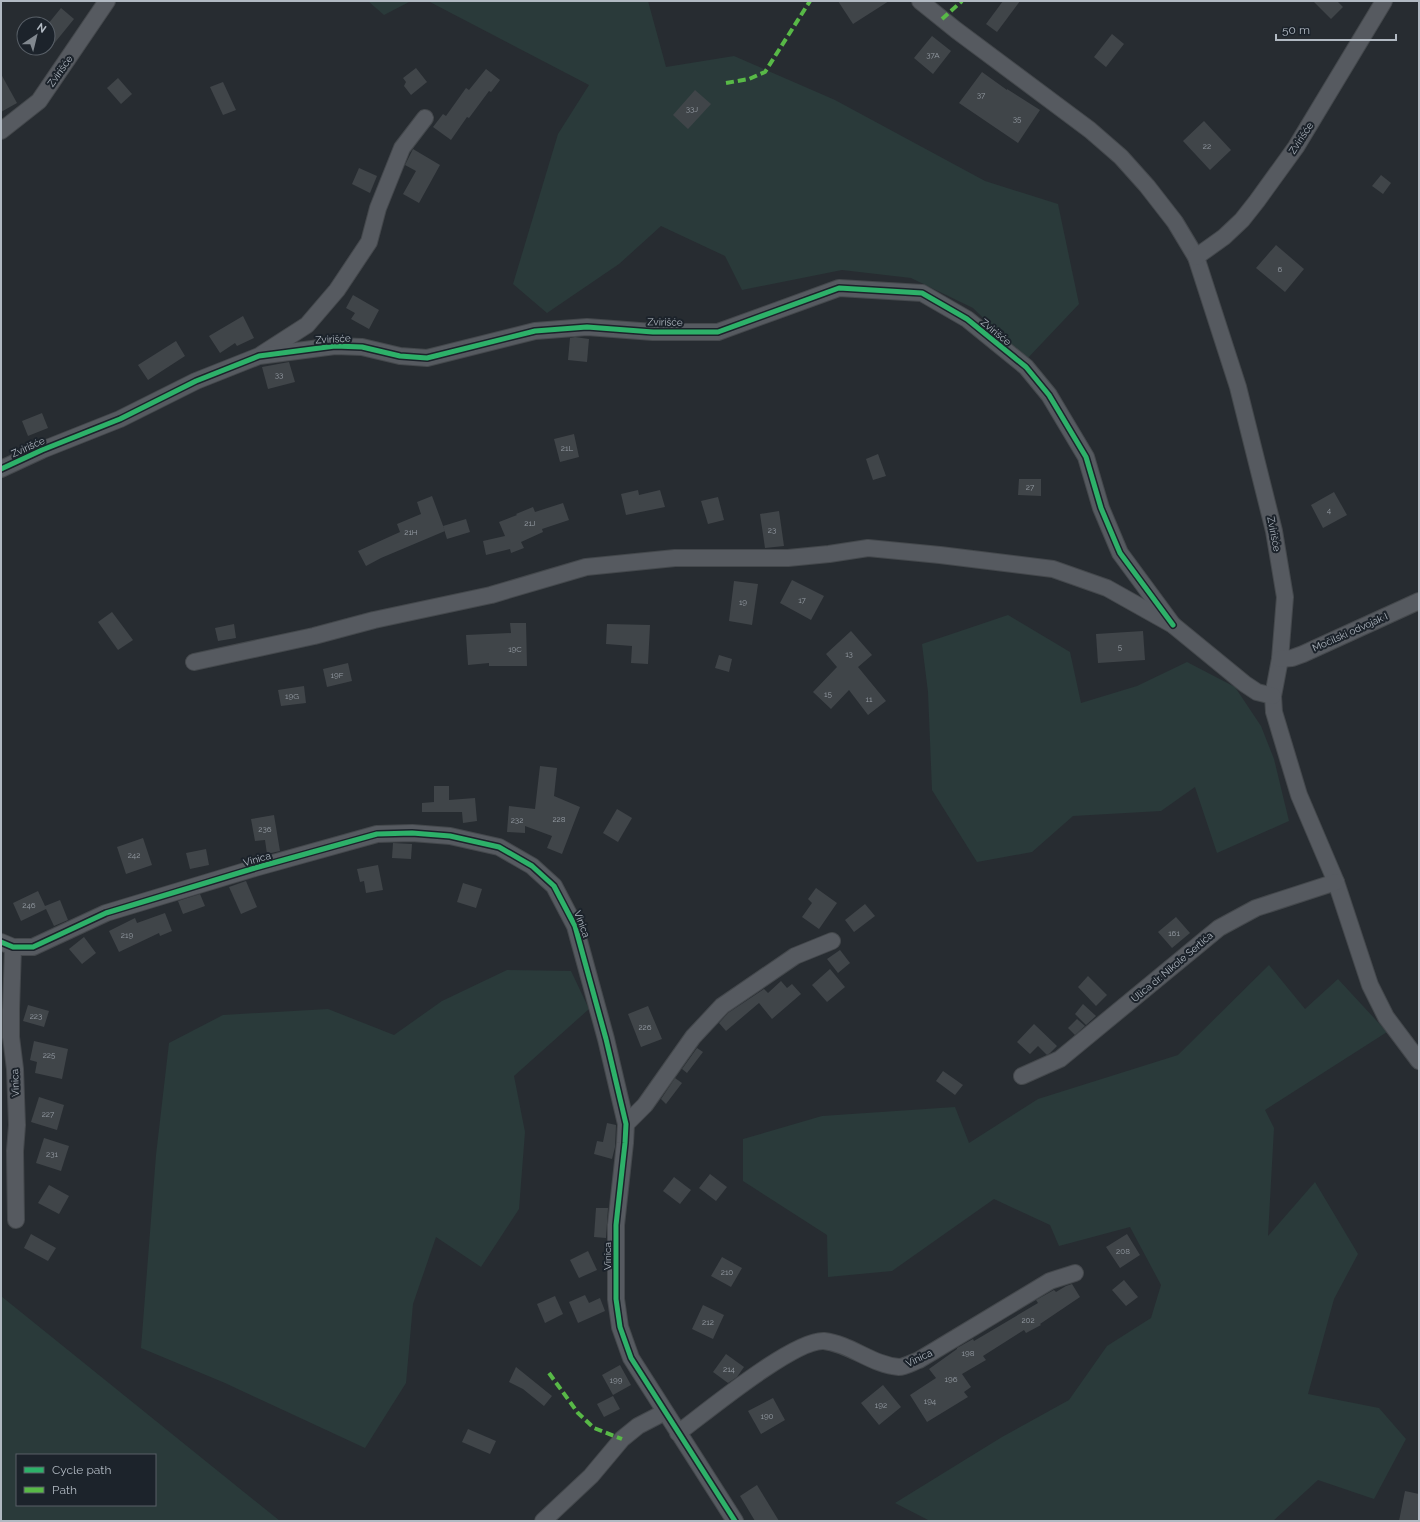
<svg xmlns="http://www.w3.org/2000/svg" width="1420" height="1522" viewBox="0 0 1420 1522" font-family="Raleway,sans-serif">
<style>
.green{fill:#2a3a3a;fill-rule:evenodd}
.building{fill:#404549}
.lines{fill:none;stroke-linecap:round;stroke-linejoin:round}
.street-casing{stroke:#44484c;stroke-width:18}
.street{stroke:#565a60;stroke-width:16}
.quiet{stroke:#58b947;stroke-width:4;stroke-dasharray:8 4;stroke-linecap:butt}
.cycleway-casing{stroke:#1c232b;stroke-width:8}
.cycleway{stroke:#2db169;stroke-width:5}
.labels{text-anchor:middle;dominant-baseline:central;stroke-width:4;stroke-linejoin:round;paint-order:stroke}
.number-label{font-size:8px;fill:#959ca4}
.street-label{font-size:10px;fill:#b1b9c2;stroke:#1c232b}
</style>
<rect width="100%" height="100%" fill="#272c31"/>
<!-- green -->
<g class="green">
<polygon points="368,1 411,1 384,15"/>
<polygon points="428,1 648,1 666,67 734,56 835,100 985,181 1058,204 1079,304 1026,360 973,308 911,278 842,270 742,290 725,256 661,226 619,264 547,313 513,284 558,134 589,85"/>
<polygon points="1008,615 1070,652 1081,703 1137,686 1187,662 1235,687 1261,726 1274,759 1289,821 1217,853 1195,787 1161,811 1073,816 1032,852 977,862 932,790 928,692 922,644"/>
<polygon points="1269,965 1305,1009 1338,979 1387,1032 1265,1110 1274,1128 1268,1236 1315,1182 1358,1254 1334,1299 1308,1394 1379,1408 1406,1439 1374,1499 1318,1480 1273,1521 930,1521 895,1503 1002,1437 1069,1400 1107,1346 1151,1318 1161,1285 1130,1227 1059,1246 1050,1225 994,1199 892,1271 828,1277 827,1235 743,1181 743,1139 822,1116 955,1107 969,1143 1038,1099 1178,1055"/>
<polygon points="507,970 571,971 589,1009 514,1076 525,1132 519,1209 481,1267 436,1237 413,1304 406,1383 365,1448 225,1383 141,1348 156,1155 169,1043 223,1015 328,1009 394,1035 442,1001"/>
<path d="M1,1296L280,1521H1ZM17,1455H155V1505H17Z"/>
</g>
<!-- building -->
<g class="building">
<polygon points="838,1 889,1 853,24"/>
<polygon points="1003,1 1020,1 997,32 986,24"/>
<polygon points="1313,1 1337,1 1343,7 1331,19"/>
<polygon points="61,8 74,19 48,51 48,24"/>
<polygon points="1112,34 1124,44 1106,67 1094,57"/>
<polygon points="932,36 951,51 933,74 914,58"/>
<polygon points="416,68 427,82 411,95 404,86 406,82 403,78"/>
<polygon points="486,69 500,80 491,92 489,91 469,118 467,117 451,140 433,127 443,114 446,116 466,88 469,90"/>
<polygon points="982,72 1007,90 1007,89 1040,110 1018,143 959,103"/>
<polygon points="1,74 17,103 1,112"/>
<polygon points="118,78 132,94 121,104 107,88"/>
<polygon points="223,82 236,110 223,115 210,87"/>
<polygon points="695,90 711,104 688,129 673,115"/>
<polygon points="1204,121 1231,150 1210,170 1183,141"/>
<polygon points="413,149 440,165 419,203 403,194 416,171 405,165"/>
<polygon points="359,168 377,176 370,193 352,184"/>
<polygon points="1381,175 1391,183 1383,194 1372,186"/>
<polygon points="1276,245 1304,269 1285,292 1256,268"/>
<polygon points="353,295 379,310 369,329 351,319 355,313 346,308"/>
<polygon points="243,316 254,338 237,346 235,343 220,353 209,336"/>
<polygon points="575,337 589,339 587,362 568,360 570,338"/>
<polygon points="176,341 185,356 148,380 138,365"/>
<polygon points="289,362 295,382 268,389 262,367"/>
<polygon points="42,413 48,428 28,436 22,421"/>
<polygon points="574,434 579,457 560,462 554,439"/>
<polygon points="878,454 886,476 873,480 866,459"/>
<polygon points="1019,479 1041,479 1041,496 1018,495"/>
<polygon points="638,490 639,495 660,490 665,507 626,515 621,494"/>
<polygon points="1334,492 1347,515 1323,528 1311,505"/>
<polygon points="432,496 445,531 381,558 366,566 358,551 400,532 397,524 421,514 417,502"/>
<polygon points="718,497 724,520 708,524 701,501"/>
<polygon points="563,503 569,520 542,529 543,532 521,542 524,548 511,553 510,549 486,555 483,541 505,536 499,522 517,515 516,514 533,507 535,512"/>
<polygon points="779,511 784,546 765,548 760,514"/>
<polygon points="466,519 470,532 447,539 443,526"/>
<polygon points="792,580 824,596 811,620 780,603"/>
<polygon points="734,581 758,584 752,625 729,621"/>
<polygon points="112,612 133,640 118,650 98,622"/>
<polygon points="510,623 526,623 527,666 489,666 489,663 468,665 466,635 511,633"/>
<polygon points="234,624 236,638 218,641 215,628"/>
<polygon points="607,624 650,625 648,664 631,663 632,646 606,644"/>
<polygon points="851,631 872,655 858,667 886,701 868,715 849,690 831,709 813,692 837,667 826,654"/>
<polygon points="1143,631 1145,660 1098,663 1096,634"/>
<polygon points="719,655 732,659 729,672 715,668"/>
<polygon points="348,663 352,681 327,687 323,669"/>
<polygon points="304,686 306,703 281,706 278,690"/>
<polygon points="540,766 557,768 554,796 580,807 562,854 547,848 552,836 525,826 525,833 507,832 509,806 535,809"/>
<polygon points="434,786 449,786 449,800 475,798 477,821 463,823 462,812 422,812 422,803 434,802"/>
<polygon points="617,809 632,818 618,842 603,833"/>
<polygon points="274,815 280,851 267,854 265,840 255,841 251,819"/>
<polygon points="143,838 152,865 126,874 117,847"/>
<polygon points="393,843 412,844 411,859 392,858"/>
<polygon points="206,849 209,865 190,869 186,853"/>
<polygon points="378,865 383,890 366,893 364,881 360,882 357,869"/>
<polygon points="246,881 257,907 241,914 229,887"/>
<polygon points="463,883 482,889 476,908 457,902"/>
<polygon points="816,888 837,903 819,929 802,917 812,903 808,899"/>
<polygon points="38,891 45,906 60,900 68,920 54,926 46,909 21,921 13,903"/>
<polygon points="200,894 205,906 183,914 178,901"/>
<polygon points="865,904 875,916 854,932 845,920"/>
<polygon points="165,913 172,931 160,936 159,933 119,952 109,931 135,918 137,923"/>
<polygon points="1176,917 1190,933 1172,948 1158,932"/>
<polygon points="84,937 96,953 82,964 69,949"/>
<polygon points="840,950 850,963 838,973 827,959"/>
<polygon points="830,969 845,987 827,1002 812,985"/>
<polygon points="1088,976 1107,995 1096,1006 1078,987"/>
<polygon points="781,981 787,988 792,984 801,994 772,1019 759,1003 726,1031 719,1023 728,1013 764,989 768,993"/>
<polygon points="1083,1004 1096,1016 1086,1025 1075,1014"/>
<polygon points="28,1005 49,1011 44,1027 23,1021"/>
<polygon points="648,1006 662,1039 641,1047 628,1014"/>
<polygon points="1077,1019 1085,1026 1075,1035 1068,1028"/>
<polygon points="1034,1024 1057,1046 1050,1053 1047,1055 1038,1046 1030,1054 1017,1042"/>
<polygon points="34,1041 68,1049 62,1079 35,1073 37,1062 30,1060"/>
<polygon points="697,1048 703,1052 687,1073 682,1069"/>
<polygon points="943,1071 963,1085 955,1095 936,1081"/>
<polygon points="675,1078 682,1083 666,1104 661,1099"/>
<polygon points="39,1097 64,1105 57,1130 31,1122"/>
<polygon points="607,1123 616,1125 615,1147 612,1159 594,1154 597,1141 603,1142"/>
<polygon points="44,1138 69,1146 61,1171 36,1163"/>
<polygon points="710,1174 727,1187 716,1201 699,1188"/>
<polygon points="674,1177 691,1190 680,1204 663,1191"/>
<polygon points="49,1185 69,1196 59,1214 38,1203"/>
<polygon points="596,1208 608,1208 606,1238 594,1237"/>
<polygon points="31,1234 56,1248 48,1261 24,1248"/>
<polygon points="1127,1234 1140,1255 1120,1268 1106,1247"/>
<polygon points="588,1251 597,1270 579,1278 570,1260"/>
<polygon points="722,1257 742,1268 731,1287 711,1276"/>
<polygon points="1124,1280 1138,1297 1126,1306 1112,1290"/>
<polygon points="1072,1284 1080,1297 1040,1324 1041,1325 1026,1333 1024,1330 983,1356 986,1360 962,1374 971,1387 964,1392 968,1397 927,1422 910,1395 936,1378 929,1369 957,1349 957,1348 973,1339 974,1341 1038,1303 1036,1300 1054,1290 1056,1292 1066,1286"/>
<polygon points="585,1295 589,1303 600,1298 605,1311 578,1323 569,1302"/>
<polygon points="555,1296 563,1314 545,1323 537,1304"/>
<polygon points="703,1305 724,1315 713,1339 692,1329"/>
<polygon points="726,1354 744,1367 737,1377 728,1383 713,1372"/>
<polygon points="620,1365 631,1385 613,1395 602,1375"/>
<polygon points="516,1367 552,1396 544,1406 523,1389 509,1382"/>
<polygon points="883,1385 901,1407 879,1425 861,1403"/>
<polygon points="613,1396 620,1409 604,1417 597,1404"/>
<polygon points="773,1398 785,1420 761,1434 748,1411"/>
<polygon points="468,1429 496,1441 490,1454 462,1442"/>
<polygon points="757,1485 779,1521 755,1521 740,1496"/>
<polygon points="1405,1491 1419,1494 1419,1521 1399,1521"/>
</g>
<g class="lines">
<defs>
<g id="street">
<polyline points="920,1 956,30 1090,130 1121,157 1147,186 1175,222 1196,257 1238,387 1274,531 1285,597 1280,659 1273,696 1274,712 1299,795 1336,882 1370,985 1386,1017 1419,1061"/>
<polyline points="1,131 39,101 107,1"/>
<polyline points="1196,257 1224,237 1242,220 1257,201 1296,147 1384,1"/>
<polyline points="262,354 307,325 337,290 369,242 378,208 402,148 425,118"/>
<polyline points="1,469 42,450 120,419 196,381 259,356 335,346 362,347 400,356 427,358 535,331 587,327 653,332 718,332 839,288 922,293 967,319 1026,367 1049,395 1086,457 1101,508 1120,553 1173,625"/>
<polyline points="1280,659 1292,658 1303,654 1419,601"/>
<polyline points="194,662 314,636 374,620 491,595 586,567 675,558 788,558 829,554 868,548 940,555 1053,569 1107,588 1173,625 1245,684 1257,692 1273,696"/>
<polyline points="1,942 13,947 33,947 106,913 255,868 377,834 412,833 450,836 499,847 532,866 554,886 575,926 606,1039 626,1124 625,1143 616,1225 616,1299 620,1327 631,1358 735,1521"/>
<polyline points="13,947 11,1010 11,1037 15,1069 17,1125 15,1151 16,1220"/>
<polyline points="1022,1076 1060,1059 1219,928 1256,908 1336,882"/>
<polyline points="626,1124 645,1105 693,1037 722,1006 795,956 832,941"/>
<path d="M678,1433C705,1413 794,1339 824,1341C851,1344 872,1365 899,1367C905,1367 913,1362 919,1360L1050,1281L1075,1273"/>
<polyline points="543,1521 591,1476 622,1439 638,1426 665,1412"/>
</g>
</defs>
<!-- street casing -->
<use href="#street" class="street-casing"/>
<!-- street -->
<use href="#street" class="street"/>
<!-- quiet -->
<g class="quiet">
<polyline points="942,19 962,1"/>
<polyline points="726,83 749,79 765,72 810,1"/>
<polyline points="549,1373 578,1413 594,1428 622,1439"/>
</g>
<defs>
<g id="cycleway">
<polyline points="1,469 42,450 120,419 196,381 259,356 335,346 362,347 400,356 427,358 535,331 587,327 653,332 718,332 839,288 922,293 967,319 1026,367 1049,395 1086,457 1101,508 1120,553 1173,625"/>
<polyline points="1,942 13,947 33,947 106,913 255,868 377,834 412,833 450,836 499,847 532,866 554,886 575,926 606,1039 626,1124 625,1143 616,1225 616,1299 620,1327 631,1358 735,1521"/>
</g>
</defs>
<!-- cycleway casing -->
<use href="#cycleway" class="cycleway-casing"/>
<!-- cycleway -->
<use href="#cycleway" class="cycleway"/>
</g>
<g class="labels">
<!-- number labels -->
<g class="number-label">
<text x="933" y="55">37A</text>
<text x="981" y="95">37</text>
<text x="692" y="109">33J</text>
<text x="1017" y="119">35</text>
<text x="1207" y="146">22</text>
<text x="1280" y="269">6</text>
<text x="279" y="375">33</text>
<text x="567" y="448">21L</text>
<text x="1030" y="487">27</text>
<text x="1329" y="510">4</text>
<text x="530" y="523">21J</text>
<text x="772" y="530">23</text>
<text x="411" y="532">21H</text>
<text x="802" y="600">17</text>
<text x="743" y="602">19</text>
<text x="1120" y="647">5</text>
<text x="515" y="649">19C</text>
<text x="849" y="654">13</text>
<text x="337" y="675">19F</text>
<text x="828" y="694">15</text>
<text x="292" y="696">19G</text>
<text x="869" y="699">11</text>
<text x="559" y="819">228</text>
<text x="517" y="820">232</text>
<text x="265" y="829">236</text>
<text x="134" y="855">242</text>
<text x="29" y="905">246</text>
<text x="1174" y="933">161</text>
<text x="127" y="935">219</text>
<text x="36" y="1016">223</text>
<text x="645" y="1027">226</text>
<text x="49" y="1055">225</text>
<text x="48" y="1114">227</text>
<text x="52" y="1154">231</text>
<text x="1123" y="1251">208</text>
<text x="727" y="1272">210</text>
<text x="1028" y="1320">202</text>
<text x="708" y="1322">212</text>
<text x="968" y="1353">198</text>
<text x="729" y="1369">214</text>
<text x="951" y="1379">196</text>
<text x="616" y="1380">199</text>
<text x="930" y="1401">194</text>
<text x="881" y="1405">192</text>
<text x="767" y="1416">190</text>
</g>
<!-- street labels -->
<g class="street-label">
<text transform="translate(60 71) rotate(-55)">Zvirišće</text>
<text transform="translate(1301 138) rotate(-57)">Zvirišće</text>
<text transform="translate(665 322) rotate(1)">Zvirišće</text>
<text transform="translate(996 332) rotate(39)">Zvirišće</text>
<text transform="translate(333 339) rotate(-3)">Zvirišće</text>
<text transform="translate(28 447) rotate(-24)">Zvirišće</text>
<text transform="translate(1274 534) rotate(79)">Zvirišće</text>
<text transform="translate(1350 632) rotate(-24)">Močilski odvojak I</text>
<text transform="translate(257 859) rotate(-16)">Vinica</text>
<text transform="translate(582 924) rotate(69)">Vinica</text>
<text transform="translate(1172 967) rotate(-40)">Ulica dr. Nikole Sertića</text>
<text transform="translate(15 1083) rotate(-92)">Vinica</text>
<text transform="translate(607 1256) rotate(-90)">Vinica</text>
<text transform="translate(919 1358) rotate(-26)">Vinica</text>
</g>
</g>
<!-- border -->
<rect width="1420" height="1522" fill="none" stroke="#b1b9c2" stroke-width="4"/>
<!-- legend -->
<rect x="16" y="1454" width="140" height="52" fill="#1c232b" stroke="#585f67"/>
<rect x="24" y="1467" width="20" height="6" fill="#2db169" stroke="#585f67"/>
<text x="52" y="1474" font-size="12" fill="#b1b9c2">Cycle path</text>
<rect x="24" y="1487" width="20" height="6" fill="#58b947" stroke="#585f67"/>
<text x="52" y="1494" font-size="12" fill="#b1b9c2">Path</text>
<!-- north arrow -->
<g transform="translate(36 36) rotate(35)"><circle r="19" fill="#1c232b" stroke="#585f67"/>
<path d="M0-3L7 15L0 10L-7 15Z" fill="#81888f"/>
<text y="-6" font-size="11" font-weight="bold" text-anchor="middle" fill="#b1b9c2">N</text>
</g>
<!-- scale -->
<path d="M1276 34v6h120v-6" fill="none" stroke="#b1b9c2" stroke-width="2"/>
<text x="1282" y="34" font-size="12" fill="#b1b9c2" stroke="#1c232b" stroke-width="3" paint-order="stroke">50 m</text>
</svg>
